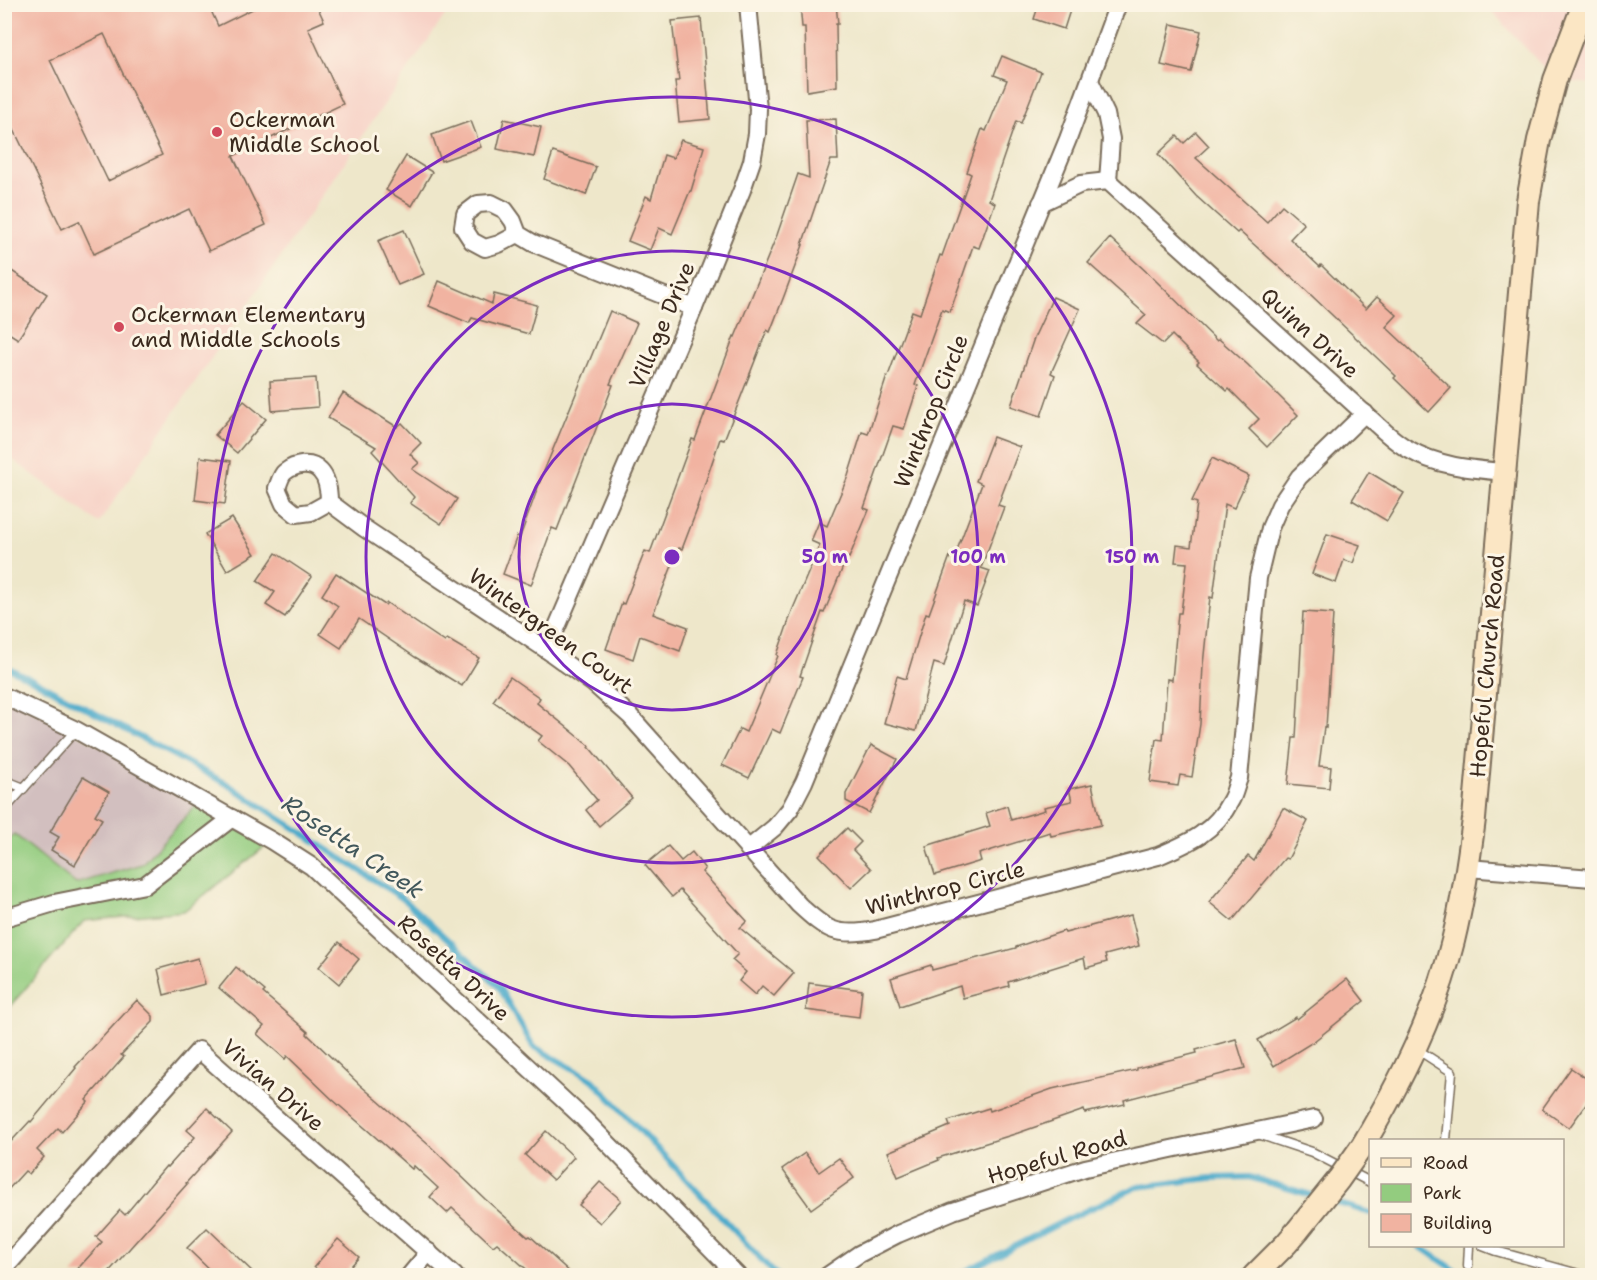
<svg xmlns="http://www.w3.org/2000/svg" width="1597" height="1280" viewBox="0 0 1597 1280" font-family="'Shantell Sans',sans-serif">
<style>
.built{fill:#f7d1c6}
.industrial{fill:#d2bfbf}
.green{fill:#93cc7f;stroke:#677b4e;stroke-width:1.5}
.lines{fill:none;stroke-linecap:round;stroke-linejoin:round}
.stream{stroke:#4dabcb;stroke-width:6}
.building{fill:#f1b3a1;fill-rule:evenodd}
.service-casing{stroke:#7a6c5a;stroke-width:11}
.minor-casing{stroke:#7a6c5a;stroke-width:20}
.secondary-casing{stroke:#7a6c5a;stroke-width:26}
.service{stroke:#fff;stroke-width:8}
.minor{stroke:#fff;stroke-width:16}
.secondary{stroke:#fbe6c4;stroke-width:22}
.secondary-bridge-casing{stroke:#7a6c5a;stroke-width:26;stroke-linecap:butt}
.secondary-bridge{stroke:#fbe6c4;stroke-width:22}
.ring{fill:none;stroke:#7b2cbf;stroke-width:3}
.poi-dot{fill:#d1495b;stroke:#fcf5e5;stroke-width:2}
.labels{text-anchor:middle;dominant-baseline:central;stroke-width:6;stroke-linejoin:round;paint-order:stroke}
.poi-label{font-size:22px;fill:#3b2a1e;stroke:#fcf5e5;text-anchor:start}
.street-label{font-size:22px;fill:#3b2a1e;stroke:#fcf5e5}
.water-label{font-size:24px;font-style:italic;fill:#41575b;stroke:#fcf5e5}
.centre{fill:#7b2cbf;stroke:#fcf5e5;stroke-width:3}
.ring-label{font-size:18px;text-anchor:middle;font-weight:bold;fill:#7b2cbf;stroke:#fcf5e5;stroke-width:6;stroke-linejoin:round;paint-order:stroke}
</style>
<rect width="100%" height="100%" fill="#fcf5e5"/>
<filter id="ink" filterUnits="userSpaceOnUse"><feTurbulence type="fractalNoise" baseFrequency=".0167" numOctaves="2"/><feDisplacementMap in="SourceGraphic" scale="12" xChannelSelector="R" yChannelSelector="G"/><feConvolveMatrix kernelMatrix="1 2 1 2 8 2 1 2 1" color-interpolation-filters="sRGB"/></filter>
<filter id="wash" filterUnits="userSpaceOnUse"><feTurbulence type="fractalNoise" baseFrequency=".008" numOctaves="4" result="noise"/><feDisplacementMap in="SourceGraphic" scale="24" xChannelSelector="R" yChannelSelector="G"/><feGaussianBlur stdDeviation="1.35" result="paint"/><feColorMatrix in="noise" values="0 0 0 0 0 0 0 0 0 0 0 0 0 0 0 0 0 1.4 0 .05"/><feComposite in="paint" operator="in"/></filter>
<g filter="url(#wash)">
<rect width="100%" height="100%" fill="#eee7ca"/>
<!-- built -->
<g class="built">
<polygon points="5,5 452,5 99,523 5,454"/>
<polygon points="1486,5 1592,5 1592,84 1555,80"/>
</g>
<!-- industrial -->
<polygon class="industrial" points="5,696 201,800 142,864 76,884 14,834 5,843"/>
<!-- green -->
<polygon class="green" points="201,800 272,841 184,911 84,921 5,1012 5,843 14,834 76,884 142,864"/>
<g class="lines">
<!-- stream -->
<g class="stream">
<polyline points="4,666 37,682 227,784 402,898 499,987 533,1046 593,1080 773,1272 779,1276"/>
<polyline points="1328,1200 1370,1213"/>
<polyline points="1419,1246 1464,1276"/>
<polyline points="956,1276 1068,1219 1137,1187 1210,1178 1249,1177 1318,1197"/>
</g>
</g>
<g id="blocks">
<!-- building -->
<g class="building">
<path d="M4,4H208L218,26L263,4H316L324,21L308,28L343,104L233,156L266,225L209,251L189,209L94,254L79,221L62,229L4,109ZM104,34L162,155L108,181L50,60Z"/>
<polygon points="800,4 836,4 838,24 836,24 837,86 807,91 805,27 802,27"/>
<polygon points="1039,4 1072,4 1064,29 1034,19"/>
<polygon points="701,18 710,119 679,122 675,81 679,81 672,21"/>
<polygon points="1171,24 1201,31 1191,72 1161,65"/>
<polygon points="1002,56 1041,72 1021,123 1016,121 989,200 995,203 979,248 973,246 950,312 942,309 915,385 918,386 904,429 893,426 864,508 869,510 849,558 847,557 824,613 822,612 800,676 803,677 780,733 772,729 749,778 722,765 740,729 746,732 778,656 777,655 792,611 820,545 811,541 819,522 827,526 848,476 862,432 868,434 887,376 888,376 912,311 920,314 940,255 942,256 971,174 967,172 982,129 986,131 1007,80 994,75"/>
<polygon points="504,119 541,127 534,157 497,149"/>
<polygon points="836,119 838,160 831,160 802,245 803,245 784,296 770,332 767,330 724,440 720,439 697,507 698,507 682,549 679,548 653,614 688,627 680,651 640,636 633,659 606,649 622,603 624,604 645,551 650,553 692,439 695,440 734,336 735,337 777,235 798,174 809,178 806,120"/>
<polygon points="471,121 481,147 441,161 432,135"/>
<polygon points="1196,132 1209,146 1196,158 1267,222 1282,205 1304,224 1290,239 1320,267 1321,265 1366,309 1377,297 1397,315 1386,327 1451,388 1429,412 1394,378 1396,376 1290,275 1289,276 1239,231 1237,233 1196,196 1158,154 1177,136 1184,143"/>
<polygon points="681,140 704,147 691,191 690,191 672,234 659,228 650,250 628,241 646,196 651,199 664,155 673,158"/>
<polygon points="553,152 596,167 586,195 544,179"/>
<polygon points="406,156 432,172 412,206 386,190"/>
<polygon points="404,230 424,274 398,285 378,241"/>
<polygon points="1110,238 1152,277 1217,341 1219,339 1248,365 1298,415 1267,447 1249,429 1259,419 1229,389 1227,391 1197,364 1199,362 1172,335 1163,344 1137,324 1146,315 1088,263"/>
<polygon points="4,266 47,294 18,339 4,330"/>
<polygon points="439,281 492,304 494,294 537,305 529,334 472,318 469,323 429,306"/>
<polygon points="1053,297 1080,309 1051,373 1055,375 1041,416 1011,406 1034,338"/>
<polygon points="610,311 637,323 610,384 613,385 557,530 552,528 531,585 503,574 517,536 520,537 542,476"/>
<polygon points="316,378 318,407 272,411 270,381"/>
<polygon points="343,393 397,427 402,423 421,443 410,454 419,463 412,469 457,499 441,524 410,503 414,497 372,451 376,447 328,418"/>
<polygon points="244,401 266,419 237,453 215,435"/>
<polygon points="993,437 1020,447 998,505 1004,507 981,568 990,571 977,606 964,601 944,666 934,663 916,731 884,723 897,676 906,679 926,613 929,614 950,556 954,558 982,484 976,481"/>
<polygon points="200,457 231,461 225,504 195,500"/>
<polygon points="1212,458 1249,476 1234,508 1225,504 1213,598 1210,597 1203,665 1200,724 1192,777 1180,775 1178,786 1150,782 1156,739 1163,740 1167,679 1172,680 1178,613 1181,613 1187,563 1175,562 1177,545 1191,547 1197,503 1192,501"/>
<polygon points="1369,472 1404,493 1387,521 1352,500"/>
<polygon points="232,518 255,554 227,571 205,534"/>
<polygon points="1327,534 1360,545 1353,563 1344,560 1336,583 1312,574"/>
<polygon points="276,553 312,577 285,617 266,605 275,592 257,581"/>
<polygon points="336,573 385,605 387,603 445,642 447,639 479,658 462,686 415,657 359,619 341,648 320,634 338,606 322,595"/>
<polygon points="1303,612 1333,614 1326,728 1324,727 1319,766 1331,767 1329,788 1288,784 1293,738 1296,738"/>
<polygon points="510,677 540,698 537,703 590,746 589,747 632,798 599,826 586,810 597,800 569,766 538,741 542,736 493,701"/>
<polygon points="871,745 897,759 869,813 846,801 846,794"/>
<polygon points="83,777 109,792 95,815 102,819 75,865 51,850 59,837 50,832"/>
<polygon points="1092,784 1101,825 1051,836 1050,832 979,854 981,861 935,875 926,846 990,826 986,813 1007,806 1011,820 1045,810 1044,807 1072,801 1069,789"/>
<polygon points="1283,808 1308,821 1288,859 1285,858 1232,921 1209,902 1248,856 1254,861"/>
<polygon points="847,828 861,842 853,850 871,869 851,888 819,855"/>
<polygon points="668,846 681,861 692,852 705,869 702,872 747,921 740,928 794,973 774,996 762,986 755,995 739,981 746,972 732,960 738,954 680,890 672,897 645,865"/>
<polygon points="1131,915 1139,946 1105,955 1107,962 1086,968 1084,958 1008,982 1009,986 963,998 960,986 900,1006 891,978 931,965 932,970 1016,948 1016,947 1064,931 1065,933"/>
<polygon points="339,942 359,959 339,984 319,967"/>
<polygon points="198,958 205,984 164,995 158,969"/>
<polygon points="236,967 265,991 263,993 308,1032 307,1034 360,1085 431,1147 485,1199 528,1237 530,1236 573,1275 533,1275 497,1243 493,1246 452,1208 447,1213 430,1197 438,1188 414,1166 412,1169 333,1100 287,1056 285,1059 257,1034 264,1026 219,988"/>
<polygon points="1347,979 1364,1001 1313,1042 1274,1066 1258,1040 1296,1017 1297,1019"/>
<polygon points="809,983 862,990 859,1017 806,1010"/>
<polygon points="137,1000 153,1016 153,1022 121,1055 124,1057 86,1100 88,1102 62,1132 58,1128 37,1150 44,1157 29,1174 25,1171 4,1194 4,1149 30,1121 31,1122 76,1068 75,1067"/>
<polygon points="1236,1039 1245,1068 1124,1100 1125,1104 1085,1113 1084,1110 1018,1133 938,1158 939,1160 898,1177 888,1152 950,1126 948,1121 989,1108 990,1111 1052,1089 1137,1070 1137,1068 1197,1053 1196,1050"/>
<polygon points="1571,1068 1593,1083 1593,1095 1569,1128 1542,1109"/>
<polygon points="207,1108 232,1132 186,1183 187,1184 106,1275 72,1275 102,1242 96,1237 120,1210 125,1215 166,1166 168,1167 195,1137 187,1130"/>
<polygon points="546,1131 574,1157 553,1180 525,1155"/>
<polygon points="805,1153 819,1172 839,1158 854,1178 811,1209 782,1169"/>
<polygon points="600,1182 621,1200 600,1223 579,1205"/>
<polygon points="207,1228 256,1275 215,1275 187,1248"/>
<polygon points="338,1239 359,1257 343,1275 324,1275 314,1267"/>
</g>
</g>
</g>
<g filter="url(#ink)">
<use href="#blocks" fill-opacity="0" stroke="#7a6c5a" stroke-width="1.5"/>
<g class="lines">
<defs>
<g id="service">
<polyline points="4,780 24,788"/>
<polyline points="4,810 76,730"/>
<polyline points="1415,1048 1452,1072 1446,1140"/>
<polyline points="1258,1134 1312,1152 1370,1182"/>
<polyline points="1483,1246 1496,1251 1586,1276"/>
<polyline points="1468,1266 1469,1246"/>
</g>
<g id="minor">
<polyline points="1090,81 1106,114 1111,139 1108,181"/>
<path d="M1041,203L1081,184L1108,181L1385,432C1392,438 1400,445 1408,449C1437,466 1470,469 1504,472"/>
<polyline points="518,234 499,244 485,248 472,241 463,227 465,214 478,204 491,203 505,210 513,221 518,234 533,243 694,308"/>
<path d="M329,502L311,512L296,514L284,504L277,488C279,483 281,475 285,472C295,464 311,461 320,471C328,479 329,491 329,502L364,528L547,650L594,684L630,716L799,905C827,931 837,937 875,930L1158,856C1189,843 1215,832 1231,800C1235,793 1236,785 1239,778L1258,578L1270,528L1280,505L1299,477L1365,413"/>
<polyline points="547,650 694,308 742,190 752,161 757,134 758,109 748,4"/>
<polyline points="4,696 76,730 272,841 311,866 583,1118 738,1276"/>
<polyline points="748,849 775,827 790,809 804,782 1068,139 1118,4"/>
<polyline points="1468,868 1592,878"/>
<polyline points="4,918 54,903 145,885 232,818"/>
<polyline points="4,1269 199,1050 455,1276"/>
<polyline points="409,1276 429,1252"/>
<polyline points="827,1276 859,1254 898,1234 953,1211 1085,1168 1171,1149 1314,1119"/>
</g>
<g id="secondary">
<path d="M1363,1145C1401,1081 1435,1014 1453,941C1463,900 1469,860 1474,819L1528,201L1539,140L1555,80L1584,4"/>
<polyline points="1254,1276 1286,1244 1298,1230"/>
</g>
</defs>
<!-- service casing -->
<use href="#service" class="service-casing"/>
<!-- minor casing -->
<use href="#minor" class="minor-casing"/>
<!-- secondary casing -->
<use href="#secondary" class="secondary-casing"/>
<!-- service -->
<use href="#service" class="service"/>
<!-- minor -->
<use href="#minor" class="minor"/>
<!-- secondary -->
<use href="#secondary" class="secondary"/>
<defs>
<polyline id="secondary-bridge" points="1298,1230 1339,1179 1363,1145"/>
</defs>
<!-- secondary-bridge casing -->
<use href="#secondary-bridge" class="secondary-bridge-casing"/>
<!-- secondary-bridge -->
<use href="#secondary-bridge" class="secondary-bridge"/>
</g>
</g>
<!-- distance rings -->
<g class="ring">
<circle cx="672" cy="557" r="153"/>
<circle cx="672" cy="557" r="306"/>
<circle cx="672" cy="557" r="460"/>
</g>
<!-- markers -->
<g class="poi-dot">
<circle cx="217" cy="132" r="6"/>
<circle cx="119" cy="327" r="6"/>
</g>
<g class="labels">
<!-- poi labels -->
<g class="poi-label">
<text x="229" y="119">Ockerman<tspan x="229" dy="25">Middle School</tspan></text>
<text x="131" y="314">Ockerman Elementary<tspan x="131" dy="25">and Middle Schools</tspan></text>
</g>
<!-- street labels -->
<g class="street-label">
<text transform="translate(662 325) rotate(-67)">Village Drive</text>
<text transform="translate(1310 333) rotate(42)">Quinn Drive</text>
<text transform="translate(931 411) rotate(-68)">Winthrop Circle</text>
<text transform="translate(551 631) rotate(36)">Wintergreen Court</text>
<text transform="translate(1487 666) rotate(-85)">Hopeful Church Road</text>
<text transform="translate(945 888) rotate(-14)">Winthrop Circle</text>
<text transform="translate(454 968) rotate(43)">Rosetta Drive</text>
<text transform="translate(273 1085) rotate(41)">Vivian Drive</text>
<text transform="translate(1057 1157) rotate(-16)">Hopeful Road</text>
</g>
<!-- water labels -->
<g class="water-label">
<text transform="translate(353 847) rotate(34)">Rosetta Creek</text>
</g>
</g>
<circle cx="672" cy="557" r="9" class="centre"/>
<g class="ring-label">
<text x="825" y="563">50 m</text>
<text x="978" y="563">100 m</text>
<text x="1132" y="563">150 m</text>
</g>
<!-- margin -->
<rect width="1597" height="1280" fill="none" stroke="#fcf5e5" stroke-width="24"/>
<!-- legend -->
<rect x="1369" y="1139" width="195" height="108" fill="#fcf5e5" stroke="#afa495" stroke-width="1.5"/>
<rect x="1381" y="1158" width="30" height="9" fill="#fbe6c4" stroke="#afa495" stroke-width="1.5"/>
<text x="1423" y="1169" font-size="18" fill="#3b2a1e">Road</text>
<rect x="1381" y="1184" width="30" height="18" fill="#93cc7f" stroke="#afa495" stroke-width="1.5"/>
<text x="1423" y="1199" font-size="18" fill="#3b2a1e">Park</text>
<rect x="1381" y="1214" width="30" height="18" fill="#f1b3a1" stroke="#afa495" stroke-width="1.5"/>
<text x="1423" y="1229" font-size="18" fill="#3b2a1e">Building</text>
</svg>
